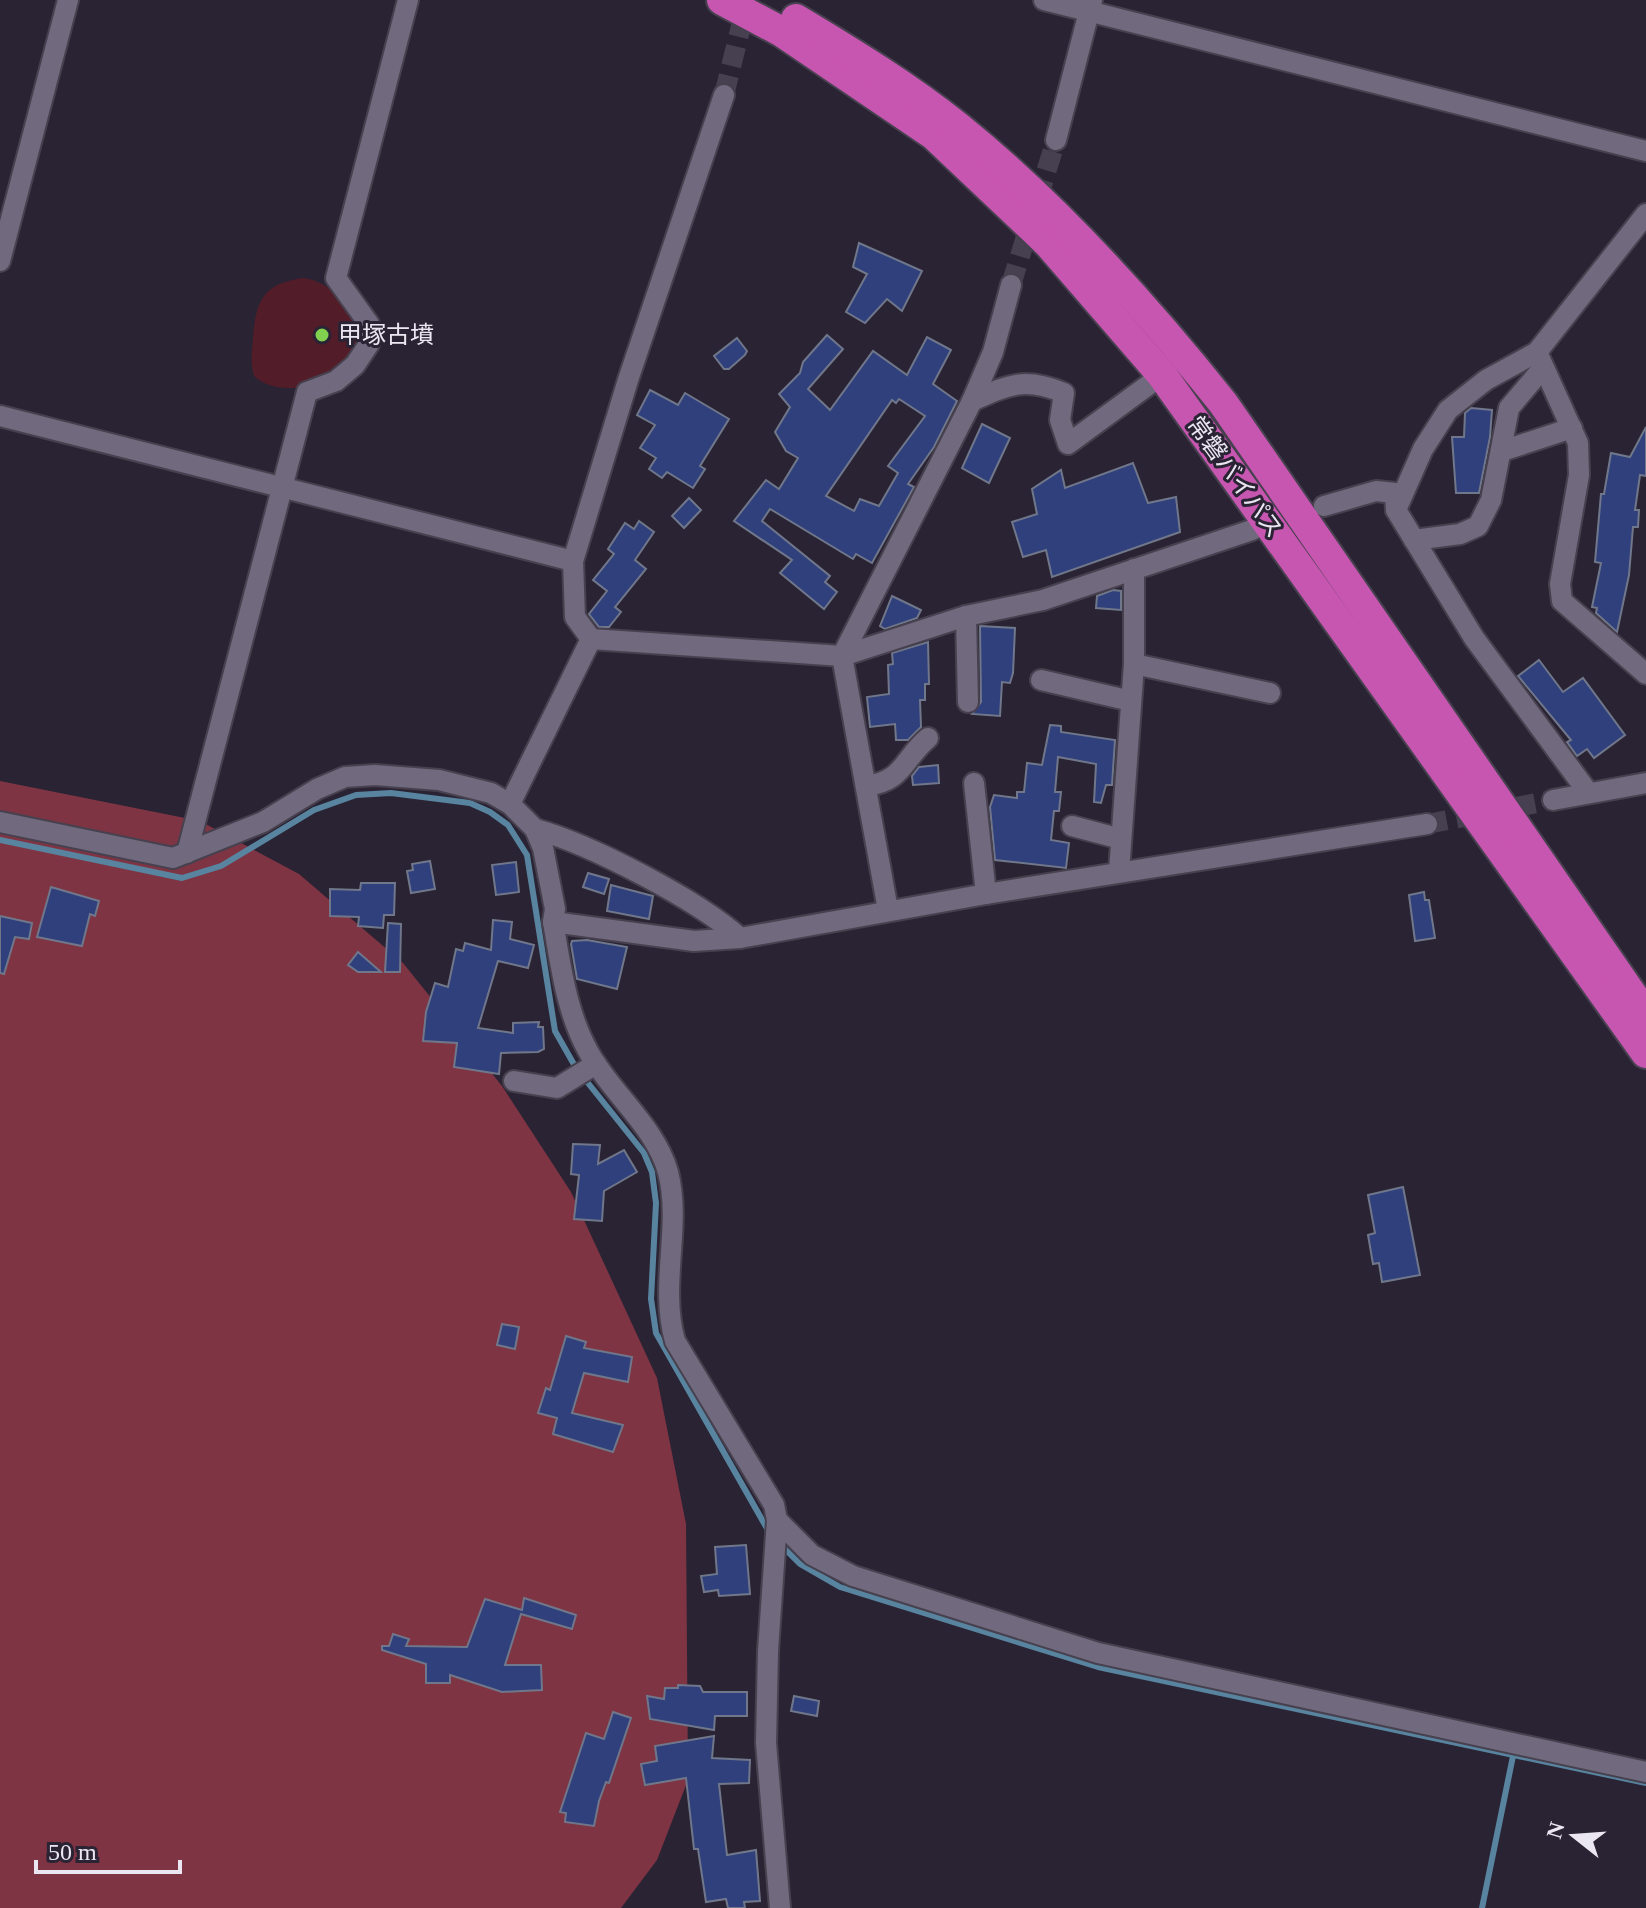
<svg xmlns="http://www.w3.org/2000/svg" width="1646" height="1908" viewBox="0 0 1646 1908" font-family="'Times New Roman','Noto Sans JP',serif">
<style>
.green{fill:#521d28}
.forest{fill:#7e3443}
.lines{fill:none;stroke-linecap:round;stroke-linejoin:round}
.stream{stroke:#58849f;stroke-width:6}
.building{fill:#2f407c;stroke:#70778a;stroke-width:2;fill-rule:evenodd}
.minor-tunnel{stroke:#474050;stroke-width:20;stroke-dasharray:20 10;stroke-linecap:butt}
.minor-casing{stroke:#47414f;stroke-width:24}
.highway-casing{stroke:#47414f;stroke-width:34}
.minor{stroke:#71697d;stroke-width:20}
.highway{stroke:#c756b0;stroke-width:30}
.poi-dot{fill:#82d050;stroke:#2a2334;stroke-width:3}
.labels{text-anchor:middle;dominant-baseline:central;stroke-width:6;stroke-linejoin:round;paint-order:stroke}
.poi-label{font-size:24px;fill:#ebe7f2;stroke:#2a2334;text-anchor:start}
.street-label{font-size:24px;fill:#ebe7f2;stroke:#2a2334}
</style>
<rect width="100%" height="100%" fill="#2a2334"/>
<!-- green -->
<path class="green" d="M303,278C335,282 351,311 364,338C359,346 354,358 347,365C325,387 278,398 254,376C250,362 252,352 253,338C256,300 263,284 303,278Z"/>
<!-- forest -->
<polygon class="forest" points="0,781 200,821 299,874 403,963 502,1086 571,1192 657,1378 686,1524 688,1780 657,1860 621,1908 0,1908"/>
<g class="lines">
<!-- stream -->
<g class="stream">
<polyline points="0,840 182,878 221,866 314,810 356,795 391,793 470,803 490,812 508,825 527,855 555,1031 576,1068 644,1153 652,1172 656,1203 651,1299 656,1333 769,1532"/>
<polyline points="779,1543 800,1564 840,1587 1098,1667 1646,1783"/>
<polyline points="1482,1908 1513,1756"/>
</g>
</g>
<!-- building -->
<g class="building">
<polygon points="859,243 922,271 902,311 887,299 865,323 846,312 867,274 853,267"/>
<path d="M827,335L843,349L808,389L830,410L873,351L907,375L927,337L951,350L933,384L957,401L934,447L908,484L914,487L872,563L856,554L853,559L770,509L762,521L830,576L825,582L837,592L824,609L780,573L792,560L734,521L766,480L779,489L798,458L786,451L775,432L790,407L779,394L800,373L803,362ZM899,399L925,416L888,466L898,473L879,506L860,499L854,511L826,496L892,400L896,403Z"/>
<polygon points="737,338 747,351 745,355 729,369 724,369 714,356"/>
<polygon points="650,390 678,405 685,393 729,419 700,466 705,469 693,488 667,472 662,478 649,469 656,458 640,448 655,425 637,415"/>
<polygon points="1471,408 1492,410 1490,437 1479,493 1456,493 1452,437 1464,437 1465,413"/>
<polygon points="982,424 1010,438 989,483 962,468"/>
<polygon points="1646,427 1646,476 1640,475 1635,510 1639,510 1638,527 1633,527 1629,575 1617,632 1596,613 1597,608 1592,607 1601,563 1595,562 1601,494 1604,494 1611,453 1630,457"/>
<polygon points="1133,463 1148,503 1176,497 1180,532 1052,577 1046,550 1023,557 1012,522 1037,514 1032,489 1061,470 1065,488"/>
<polygon points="689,498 701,510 684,528 672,516"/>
<polygon points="639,521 654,532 635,560 646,569 615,607 621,612 609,627 599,627 589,614 607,591 593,580 614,554 608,549 625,523 634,529"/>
<polygon points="1113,590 1121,591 1121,610 1096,608 1097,596"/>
<polygon points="892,596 921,610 917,618 885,629 880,626"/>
<polygon points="980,626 1015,628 1013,673 1010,683 1002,682 1000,716 972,714 981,702"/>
<polygon points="928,642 929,684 925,684 925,700 920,700 921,727 908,740 896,740 895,724 870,727 867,697 889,694 888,665 893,664 892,653"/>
<polygon points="1539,660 1563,692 1583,678 1625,735 1594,758 1587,749 1577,756 1567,742 1571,740 1518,676"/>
<polygon points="1050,725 1061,726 1061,732 1115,740 1112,785 1106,785 1101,803 1094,802 1096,764 1058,757 1055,792 1061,792 1059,811 1054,811 1051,840 1069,843 1066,868 995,860 990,807 994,795 1017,798 1017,792 1024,792 1027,763 1042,765"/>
<polygon points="938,765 939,783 913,785 912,776 919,767"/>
<polygon points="430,861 435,889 411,893 407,871 413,870 412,864"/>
<polygon points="516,862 519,892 496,895 492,865"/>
<polygon points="588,873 609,879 604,894 583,887"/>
<polygon points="361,883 395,883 394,915 384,915 383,928 358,926 359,917 330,916 330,889 360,890"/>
<polygon points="611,885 653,896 649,919 607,911"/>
<polygon points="51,887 99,901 95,916 90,914 82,946 37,937"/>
<polygon points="1424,892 1425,900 1429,900 1435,938 1415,941 1409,895"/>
<polygon points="0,916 32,923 29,939 15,937 4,974 0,973"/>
<polygon points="493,920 512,922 510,939 534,945 528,968 498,961 478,1028 513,1033 513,1023 539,1022 538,1027 543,1027 544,1049 538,1052 501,1053 499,1074 454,1067 457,1043 423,1041 426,1012 435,983 448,987 456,949 463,951 465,943 491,950"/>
<polygon points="388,923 401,924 400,972 385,972"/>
<polygon points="587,940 627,947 617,989 577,979 571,944 572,941"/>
<polygon points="358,952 381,972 358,972 348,965"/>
<polygon points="573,1144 600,1145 598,1164 624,1150 637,1172 604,1191 602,1221 574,1219 579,1175 571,1174"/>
<polygon points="1403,1187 1420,1275 1382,1282 1379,1263 1373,1264 1368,1235 1375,1233 1368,1195"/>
<polygon points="502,1324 519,1327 515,1349 497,1345"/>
<polygon points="566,1336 586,1342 584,1348 632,1357 628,1382 584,1373 572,1413 623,1425 613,1452 553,1434 557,1418 538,1413 546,1388 550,1390"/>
<polygon points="746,1545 750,1594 719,1596 718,1590 704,1592 701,1576 717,1574 715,1547"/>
<polygon points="524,1598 576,1615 572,1629 521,1614 505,1665 541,1665 542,1690 502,1692 450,1675 450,1683 426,1683 426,1664 382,1650 382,1646 389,1646 393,1634 409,1639 406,1646 467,1647 485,1599 522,1610"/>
<polygon points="678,1685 700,1686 703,1692 747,1692 747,1716 715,1716 714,1730 650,1719 647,1696 664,1699 665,1688 678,1688"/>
<polygon points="794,1696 819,1701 817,1716 791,1711"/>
<polygon points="613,1712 631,1718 609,1783 606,1782 599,1801 594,1826 565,1822 566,1813 560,1812 586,1733 604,1739"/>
<polygon points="714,1736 712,1758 750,1760 749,1783 719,1784 727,1855 756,1850 760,1901 744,1902 745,1908 728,1908 726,1899 706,1902 698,1849 694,1849 686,1778 645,1785 641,1764 657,1761 655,1746"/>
</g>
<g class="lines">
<!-- minor-tunnel -->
<g class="minor-tunnel">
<polyline points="724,95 747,2"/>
<polyline points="1011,285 1056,140"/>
<polyline points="1427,824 1553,800"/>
</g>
<defs>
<g id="minor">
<polyline points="1044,0 1646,151"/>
<polyline points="1056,140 1092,0"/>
<polyline points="0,261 68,0"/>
<polyline points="1537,352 1578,443 1579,475 1560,584 1562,601 1646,674"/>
<path d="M972,401C1010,384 1025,377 1064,393L1060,420L1068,444L1162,375"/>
<polyline points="0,416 573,561"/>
<polyline points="1502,451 1572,428"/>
<polyline points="1324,506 1376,491 1395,493 1396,510 1474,638 1587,791"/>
<polyline points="1396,510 1423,449 1448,410 1486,380 1537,352 1646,214"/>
<polyline points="1414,540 1460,534 1478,526 1491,500 1509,408 1542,369"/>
<polyline points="966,616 968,702"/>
<polyline points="591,639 842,656 966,616 1043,600 1252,530"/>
<polyline points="1134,664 1270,693"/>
<polyline points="1041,680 1131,701"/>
<polyline points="974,783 986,894"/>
<path d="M866,786C904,781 902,760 928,738"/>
<polyline points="1553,800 1646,783"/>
<polyline points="510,804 591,639 575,617 573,561 628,380 724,95"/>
<path d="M0,822L173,858L263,822L317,789L345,777L375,775L439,780L491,793L510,804L535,829L543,848L555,909L553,922C561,966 566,1011 588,1051C610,1092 655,1126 668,1172C682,1227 659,1284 675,1341L774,1505L777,1520L768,1651L766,1743L780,1908"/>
<polyline points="1072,826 1121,839"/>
<path d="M535,829C590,844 698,900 740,938L986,894L1427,824"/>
<polyline points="187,853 307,392 336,381 355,365 369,344 369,324 336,278 408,0"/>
<polyline points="1119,872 1134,664 1134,569"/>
<polyline points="888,910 842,656 972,401 993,352 1011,285"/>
<polyline points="553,922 694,941 740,938"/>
<polyline points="514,1081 557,1088 596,1064"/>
<polyline points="777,1520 812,1555 853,1576 1098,1653 1646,1772"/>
</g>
<g id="highway">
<polyline points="722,0 782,32 934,135 1048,243 1162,375 1646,1053"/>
<path d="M796,19C851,52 908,87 958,127C1057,207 1144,304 1223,403L1646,1015"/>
</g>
</defs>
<!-- minor casing -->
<use href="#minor" class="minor-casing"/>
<!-- highway casing -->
<use href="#highway" class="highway-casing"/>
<!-- minor -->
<use href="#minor" class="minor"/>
<!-- highway -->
<use href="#highway" class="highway"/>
</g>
<!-- markers -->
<circle class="poi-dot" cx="322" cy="335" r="8"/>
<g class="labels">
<!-- poi labels -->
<g class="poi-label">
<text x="338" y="335">甲塚古墳</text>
</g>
<!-- street labels -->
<g class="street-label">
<text transform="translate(1235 477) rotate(54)">常磐バイパス</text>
</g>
</g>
<!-- north arrow -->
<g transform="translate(1574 1836) rotate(287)" stroke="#2a2334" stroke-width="6" paint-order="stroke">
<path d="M0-6L14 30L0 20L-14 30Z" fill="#ebe7f2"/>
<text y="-12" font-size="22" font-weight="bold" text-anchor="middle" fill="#ebe7f2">N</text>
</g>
<!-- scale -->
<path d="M36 1860v12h144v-12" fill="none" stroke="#ebe7f2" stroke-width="4"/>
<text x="48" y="1860" font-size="24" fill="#ebe7f2" stroke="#2a2334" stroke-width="6" paint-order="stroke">50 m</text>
</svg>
